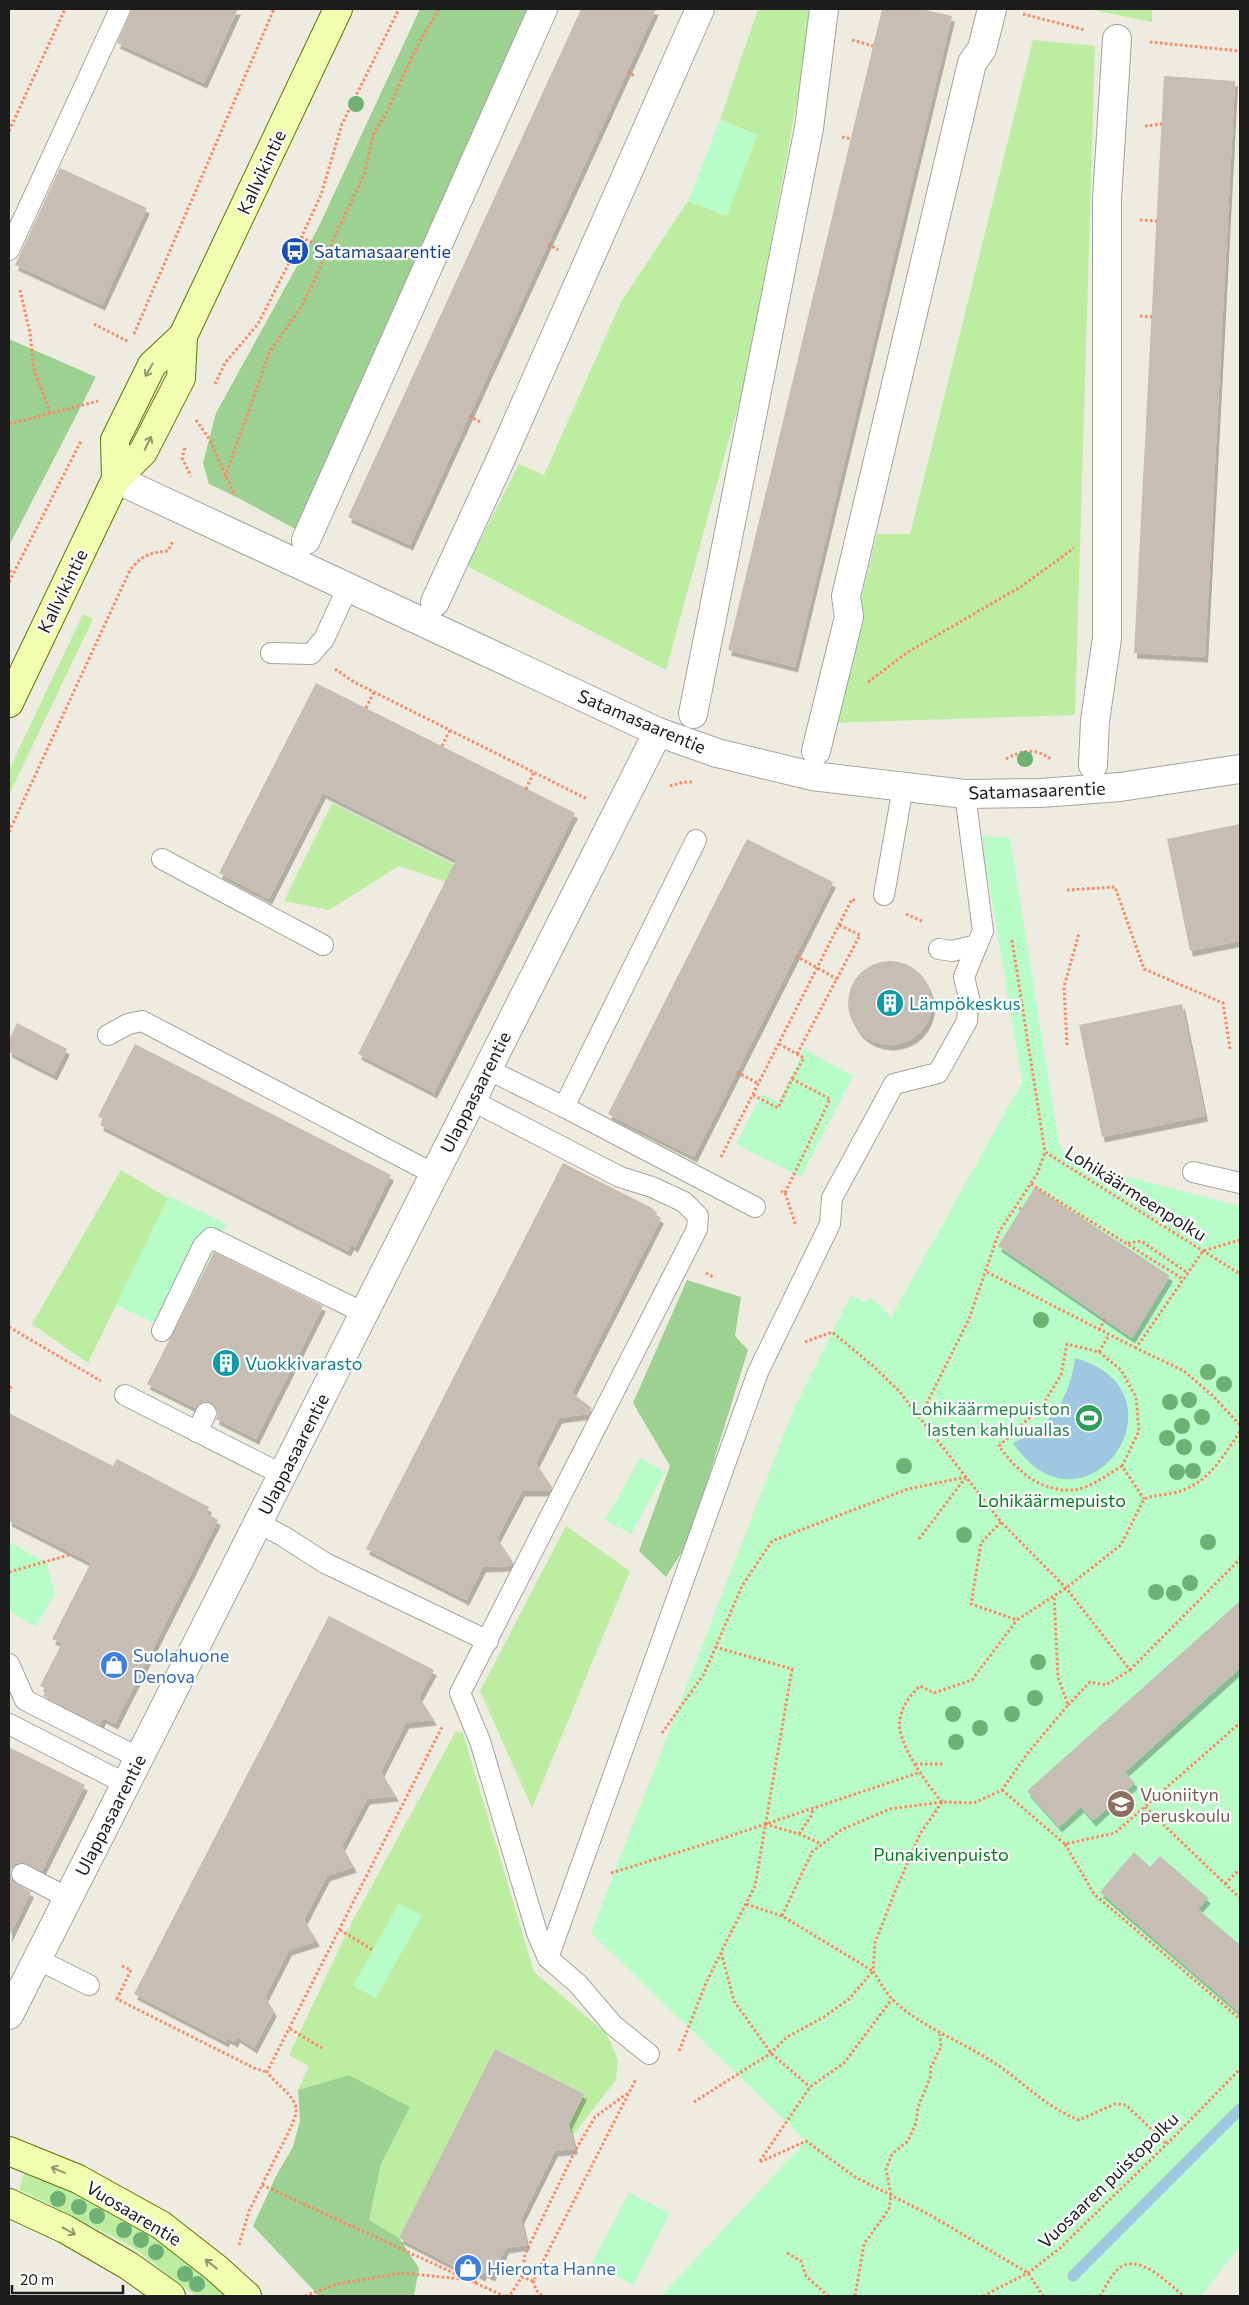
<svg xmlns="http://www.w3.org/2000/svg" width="1249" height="2305" viewBox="0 0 1249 2305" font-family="Commissioner,sans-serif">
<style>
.grass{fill:#bdeda1}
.forest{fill:#9cd192}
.park{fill:#b8fdc7}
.water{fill:#9dc8e0}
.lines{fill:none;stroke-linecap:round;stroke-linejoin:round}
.stream{stroke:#9dc8e0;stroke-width:11}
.building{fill:#c6beb4;filter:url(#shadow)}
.lane-casing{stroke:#a3a3a3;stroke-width:22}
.street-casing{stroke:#a3a3a3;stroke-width:30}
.secondary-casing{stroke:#5a7600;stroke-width:30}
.path{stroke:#ff8661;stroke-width:3;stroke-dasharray:2.5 2.5;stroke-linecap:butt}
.lane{stroke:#fff;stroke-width:20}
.street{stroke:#fff;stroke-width:28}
.secondary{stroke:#f0feaf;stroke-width:28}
.tree{fill:#6db175}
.oneway{stroke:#91986d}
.labels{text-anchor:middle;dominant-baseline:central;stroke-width:4.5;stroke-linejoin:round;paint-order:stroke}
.street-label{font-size:18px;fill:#1c1c1c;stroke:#fff}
.transit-label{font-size:18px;fill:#164399;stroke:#fff;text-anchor:start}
.culture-label{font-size:18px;fill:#0d838f;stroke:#fff;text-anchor:start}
.leisure-label{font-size:18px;fill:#27864d;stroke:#fff;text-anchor:end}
.park-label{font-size:18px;fill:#03811e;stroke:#fff}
.shop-label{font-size:18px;fill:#366cbe;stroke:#fff;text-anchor:start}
.education-label{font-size:18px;fill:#785e54;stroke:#fff;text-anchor:start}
</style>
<defs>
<filter id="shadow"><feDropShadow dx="3" dy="5.5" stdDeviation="0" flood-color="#0004"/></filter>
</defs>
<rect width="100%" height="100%" fill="#eeece0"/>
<!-- grass -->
<g class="grass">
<polygon points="758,9 814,9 746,377 666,670 467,566 519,464 544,475 621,302 688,201 726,216 757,135 720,120"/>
<polygon points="1088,9 1152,9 1152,22"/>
<polygon points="1033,40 1095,46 1075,715 831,723 877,534 910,534"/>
<polygon points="83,614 93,619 9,795 9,770"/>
<polygon points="332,803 461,868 452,884 399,866 329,910 284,901"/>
<polygon points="121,1170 168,1198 88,1363 32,1324"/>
<polygon points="566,1526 630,1571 532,1808 480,1691"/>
<polygon points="456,1731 463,1733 534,1972 606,2033 618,2060 616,2080 574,2134 566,2131 584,2094 495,2049 399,2238 369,2220 381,2164 410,2107 349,2075 298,2090 309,2066 289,2055 352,1922"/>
<path d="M25,2172C65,2189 107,2206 143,2230C173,2249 202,2272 228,2296H196L131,2246L19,2189Z"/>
</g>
<!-- forest -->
<g class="forest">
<path d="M420,9H533L301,532C270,516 241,498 209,484L203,463L216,413L318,228Z"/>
<polygon points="9,339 96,377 9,546"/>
<polygon points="687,1280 741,1297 735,1336 748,1350 689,1541 666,1577 639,1551 670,1466 633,1403"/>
<polygon points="349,2075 410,2107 381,2164 369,2220 399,2238 419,2268 414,2296 319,2296 253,2226 276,2176 293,2147 300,2121 298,2090"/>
</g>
<!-- park -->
<g class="park">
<polygon points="720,120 757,135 727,216 688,201"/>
<polygon points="981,836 1010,838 1059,1144 1068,1157 1085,1166 1240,1206 1240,2246 1201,2296 661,2296 806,2141 591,1933 794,1408 851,1295 865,1302 872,1298 891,1317 1022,1082"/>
<polygon points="804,1049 853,1076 801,1177 736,1144 762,1094 778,1102"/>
<polygon points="169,1196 227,1224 171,1338 157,1331 159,1325 116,1305"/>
<polygon points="640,1458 665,1472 631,1534 605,1520"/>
<polygon points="9,1542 46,1562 55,1593 36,1627 9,1611"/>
<polygon points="399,1903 422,1916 376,1998 353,1986"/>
<polygon points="629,2193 670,2213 633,2285 592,2263"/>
</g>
<!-- water -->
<path class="water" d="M1075,1358C1195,1392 1085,1549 1013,1443C1051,1427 1070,1398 1075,1358Z"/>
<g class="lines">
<!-- stream -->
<polyline class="stream" points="1073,2276 1240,2109"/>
</g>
<!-- building -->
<g class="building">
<polygon points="132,9 238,9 204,83 117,43"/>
<polygon points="581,9 656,9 410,545 348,517"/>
<polygon points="882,9 921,9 952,16 795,667 728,650"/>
<polygon points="1164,76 1235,81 1205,657 1134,653"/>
<polygon points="60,168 147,208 102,305 15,265"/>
<polygon points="316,683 575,813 434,1093 358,1054 456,860 323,793 269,899 219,873"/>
<polygon points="1240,824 1240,941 1190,951 1167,839"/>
<polygon points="747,839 833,882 694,1157 608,1114"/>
<circle cx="890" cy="1003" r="42"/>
<polygon points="1182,1004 1205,1116 1102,1137 1079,1025"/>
<polygon points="17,1023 67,1049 54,1075 9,1052 9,1040"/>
<polygon points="135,1044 391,1175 355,1247 351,1245 348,1251 100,1125 103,1119 98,1116"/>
<polygon points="563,1163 652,1208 657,1213 656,1215 661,1218 572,1393 592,1408 589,1414 559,1418 536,1463 552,1487 550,1491 522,1491 497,1538 513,1562 511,1566 483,1567 466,1600 366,1549"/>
<polygon points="1035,1187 1170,1276 1132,1338 998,1246"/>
<polygon points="214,1252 323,1306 256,1439 216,1419 218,1412 212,1403 205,1401 195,1408 147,1384"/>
<polygon points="9,1413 113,1466 117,1459 209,1507 206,1513 218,1520 115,1724 103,1718 100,1725 43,1696 47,1689 40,1686 62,1643 52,1639 91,1563 9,1521"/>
<polygon points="1240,1601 1240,1668 1125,1772 1135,1783 1093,1821 1081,1807 1059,1827 1027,1791"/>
<polygon points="329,1616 434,1670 419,1697 434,1720 406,1723 381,1772 396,1796 367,1799 342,1846 354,1867 327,1876 304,1920 317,1941 289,1950 265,1997 274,2011 254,2048 237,2037 235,2042 227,2038 226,2042 134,1994"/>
<polygon points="9,1747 85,1785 42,1871 22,1862 15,1864 11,1869 12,1881 31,1892 9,1937"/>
<polygon points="1134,1852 1150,1867 1160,1856 1208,1898 1198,1909 1240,1945 1240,2013 1100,1892"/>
<polygon points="495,2049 584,2094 569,2124 575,2149 555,2151 521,2219 527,2245 506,2248 492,2276 484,2272 482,2276 475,2272 473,2276 399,2238"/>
</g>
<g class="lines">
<defs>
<g id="lane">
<polyline points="9,250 120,9"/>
<polyline points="271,653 311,654 324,639 347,589"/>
<polyline points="162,859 323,945"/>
<polyline points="884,895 903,787"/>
<polyline points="939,949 952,951 977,945 983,931 965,794"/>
<polyline points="108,1035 128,1024 142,1021 434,1174"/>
<polyline points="487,1069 564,1107 696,840"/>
<polyline points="471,1100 620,1177 652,1187 684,1202 698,1216 697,1229 460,1693 480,1741 537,1933 548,1958 578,1984 613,2025 649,2054"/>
<polyline points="564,1107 755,1207"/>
<polyline points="1193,1172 1240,1183"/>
<polyline points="162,1331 203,1246 211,1238 364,1313"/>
<polyline points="125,1395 283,1475"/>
<polyline points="197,1432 206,1413"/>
<polyline points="258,1523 283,1536 325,1563 488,1641"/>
<polyline points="9,1664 25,1700 139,1758"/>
<polyline points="9,1724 126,1784"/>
<polyline points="22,1874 68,1898"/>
<polyline points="548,1958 758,1372 830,1224 832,1198 894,1084 938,1073 967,1021 969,998 964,977 977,945"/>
<polyline points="37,1959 89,1985"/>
</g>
<g id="street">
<polyline points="116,479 658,732 717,753 812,776 965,794 1041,793 1120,787 1240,769"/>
<polyline points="306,540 543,9"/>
<polyline points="435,602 504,452 700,9"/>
<polyline points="693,714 809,128 824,9"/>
<polyline points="816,751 849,617 846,596 972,63 982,49 992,9"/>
<polyline points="1093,765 1095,721 1107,638 1107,199 1117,39"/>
<polyline points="9,2015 658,732"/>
</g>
<g id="secondary">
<polyline points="116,479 115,440 152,365 183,336"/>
<polyline points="9,703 116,479 143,452 181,378 183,336 338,9"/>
<polyline points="9,2151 78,2179 161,2225 216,2268 247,2296"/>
<polyline points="9,2203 65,2229 129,2266 171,2296"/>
</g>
</defs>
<!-- lane casing -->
<use href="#lane" class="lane-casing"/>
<!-- street casing -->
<use href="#street" class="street-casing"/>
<!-- secondary casing -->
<use href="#secondary" class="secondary-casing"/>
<!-- path -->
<g class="path">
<polyline points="1023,14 1085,30"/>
<polyline points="852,40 873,46"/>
<polyline points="1150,42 1240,51"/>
<polyline points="627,72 635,76"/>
<polyline points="1145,126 1162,124"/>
<polyline points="9,131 65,9"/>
<polyline points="842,137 851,139"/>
<polyline points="1140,220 1157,221"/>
<polyline points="301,237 328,250"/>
<polyline points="548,244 558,250"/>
<polyline points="20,290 30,333 34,370 50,412"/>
<polyline points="1140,316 1152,317"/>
<polyline points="94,324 129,342"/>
<polyline points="134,334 274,9"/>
<polyline points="215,384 225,363 258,324 295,251 321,195 342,124 399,9"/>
<polyline points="469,416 482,423"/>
<polyline points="196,420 210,440 235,496"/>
<polyline points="9,424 98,401"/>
<polyline points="185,448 182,458 191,476"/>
<polyline points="225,477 270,351 302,306 364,175 374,133 386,114 415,50 439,9"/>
<polyline points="9,571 14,572"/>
<polyline points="9,582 81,441"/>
<polyline points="335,669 354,682 587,799"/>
<polyline points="868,682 908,652 1022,586 1074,548"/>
<polyline points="366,708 374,692"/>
<polyline points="442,746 450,730"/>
<path d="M1006,759C1021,750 1036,748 1051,759"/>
<polyline points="670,786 684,782 693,782"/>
<polyline points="526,789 534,772"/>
<path d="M9,832L130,570C141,556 151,552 168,551L173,541"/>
<polyline points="1067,890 1115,887 1144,969 1223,1003 1230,1049"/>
<polyline points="906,914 924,922"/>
<polyline points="1012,940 1045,1152 1240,1274"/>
<polyline points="796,956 837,979"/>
<polyline points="779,1044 804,1058 792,1079"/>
<polyline points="1067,1045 1064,987 1079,933"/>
<polyline points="797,1054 860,935 839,925"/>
<polyline points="737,1072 759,1084"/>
<polyline points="753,1095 778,1108 792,1079 830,1099 785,1193 781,1191"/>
<polyline points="721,1157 852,899 856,901"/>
<polyline points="1031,1184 1183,1279"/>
<polyline points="785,1193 796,1226"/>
<polyline points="1019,1208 1021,1209"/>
<polyline points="1240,1240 1203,1251 1136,1348 1184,1371 1213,1396 1240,1425"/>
<polyline points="1128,1243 1141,1241 1188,1273"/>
<polyline points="987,1272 1136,1348"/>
<polyline points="706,1273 715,1278"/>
<polyline points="9,1327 101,1381"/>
<polyline points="1099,1330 1105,1319"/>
<polyline points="805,1342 832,1332 872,1365 899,1391 1001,1522 1066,1588 1130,1670 1106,1685 1090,1682 1068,1705"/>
<polyline points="1099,1352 1109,1335"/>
<polyline points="9,1387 11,1388 9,1392"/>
<polyline points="920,1417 969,1319 999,1232 1037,1174 1045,1152"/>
<path d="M1122,1466C1108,1474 1089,1489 1073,1490C1040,1492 1017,1471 999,1446L1042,1406L1061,1375L1067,1344L1099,1352L1121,1370L1136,1397L1139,1431L1122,1466L1144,1499"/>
<path d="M1001,1522L981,1543L971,1604L1017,1620L1066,1588L1121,1545L1144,1499C1154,1495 1164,1495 1174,1493C1209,1484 1221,1458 1240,1432"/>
<polyline points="919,1539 966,1477"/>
<polyline points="9,1572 69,1555"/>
<polyline points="715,1647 792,1669 755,1886 721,1952 734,2001 771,2053 810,2087"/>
<polyline points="1130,1670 1240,1559"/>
<polyline points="662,1733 704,1674 742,1586 772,1541 908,1489 966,1477"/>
<polyline points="915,1764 943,1764"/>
<polyline points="1002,1790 1065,1844 1115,1833 1240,1723"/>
<path d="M942,1802L920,1834L894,1894L875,1943L873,1971C879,1980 885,1992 893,2000C920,2026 958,2040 990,2060C1022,2080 1043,2106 1079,2120L1115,2104L1126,2105L1167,2144"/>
<path d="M942,1802C928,1785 895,1742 900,1719C902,1706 911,1694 920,1686L934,1693L972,1680L1017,1620"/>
<polyline points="1145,1807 1240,1898"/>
<polyline points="765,1824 799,1834 822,1844"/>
<polyline points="799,1834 812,1815 813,1807"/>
<polyline points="1065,1844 1094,1894 1240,2019"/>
<polyline points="611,1873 721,1839 918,1773"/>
<polyline points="1225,1884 1240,1869"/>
<polyline points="782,1916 812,1852 841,1830 890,1809 942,1802 974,1803 1002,1790 1027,1754 1068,1705 1058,1677 1054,1596"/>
<polyline points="340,1930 373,1950"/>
<polyline points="122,1966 131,1970 117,1999 254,2068 267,2072"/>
<polyline points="290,2029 322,2048"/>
<polyline points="679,2051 706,1983 721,1953"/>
<polyline points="694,2102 771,2053 787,2037 824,2017 849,1999 873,1971 782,1916 746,1904"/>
<polyline points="760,2161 810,2087 844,2063 892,1999"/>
<polyline points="760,2162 806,2141 855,2177 930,2215 1028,2273 1043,2296"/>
<polyline points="262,2185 504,2296"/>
<path d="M239,2245L249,2211L292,2125C293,2121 297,2114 296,2109C295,2095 275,2084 267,2072L442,1727"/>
<polyline points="787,2253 801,2261 806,2276 828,2296"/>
<polyline points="468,2273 466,2276 476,2281 474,2284"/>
<polyline points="522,2277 525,2254 575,2151 595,2117 629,2092"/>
<polyline points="533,2281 536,2290 542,2296"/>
<polyline points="305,2296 337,2284 403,2273 461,2279"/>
<polyline points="506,2296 510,2295 522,2277 533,2281 636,2079"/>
<polyline points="855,2296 864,2244 889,2209 891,2195 886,2169 892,2154 908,2141 916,2123 918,2107 930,2078 931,2067 941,2047 940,2034"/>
<polyline points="983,2296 1028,2273 1059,2249 1167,2144 1240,2069"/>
<path d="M1100,2296C1105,2288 1110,2277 1117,2270C1138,2250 1168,2284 1184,2296"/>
</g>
<!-- lane -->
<use href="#lane" class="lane"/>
<!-- street -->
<use href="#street" class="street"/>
<!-- secondary -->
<use href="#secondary" class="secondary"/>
</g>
<!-- trees -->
<g class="tree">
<circle cx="356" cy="104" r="8"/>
<circle cx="1025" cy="759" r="8"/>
<circle cx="1041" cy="1320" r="8"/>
<circle cx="1208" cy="1372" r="8"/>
<circle cx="1224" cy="1384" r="8"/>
<circle cx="1189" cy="1400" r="8"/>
<circle cx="1170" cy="1402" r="8"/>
<circle cx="1202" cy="1417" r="8"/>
<circle cx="1182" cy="1426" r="8"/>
<circle cx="1167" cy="1438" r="8"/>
<circle cx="1184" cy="1447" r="8"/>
<circle cx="1208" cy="1448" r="8"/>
<circle cx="904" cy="1466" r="8"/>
<circle cx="1193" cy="1471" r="8"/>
<circle cx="1177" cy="1472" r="8"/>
<circle cx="964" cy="1535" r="8"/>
<circle cx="1208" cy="1542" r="8"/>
<circle cx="1190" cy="1583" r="8"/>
<circle cx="1156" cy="1592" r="8"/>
<circle cx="1174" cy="1593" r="8"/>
<circle cx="1038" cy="1662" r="8"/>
<circle cx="1035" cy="1698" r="8"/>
<circle cx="953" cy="1714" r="8"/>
<circle cx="1012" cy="1714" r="8"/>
<circle cx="980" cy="1728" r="8"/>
<circle cx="956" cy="1742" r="8"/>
<circle cx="58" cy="2199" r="8"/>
<circle cx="79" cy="2207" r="8"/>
<circle cx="97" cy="2216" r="8"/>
<circle cx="124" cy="2230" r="8"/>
<circle cx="141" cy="2240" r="8"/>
<circle cx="156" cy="2252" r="8"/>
<circle cx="185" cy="2274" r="8"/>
<circle cx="197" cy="2284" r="8"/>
</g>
<!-- one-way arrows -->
<defs><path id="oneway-shaft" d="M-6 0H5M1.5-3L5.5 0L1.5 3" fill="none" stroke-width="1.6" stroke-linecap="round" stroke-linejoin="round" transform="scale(1.25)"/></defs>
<g class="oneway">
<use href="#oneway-shaft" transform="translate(149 370) rotate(120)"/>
<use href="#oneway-shaft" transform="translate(148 443) rotate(-64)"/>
<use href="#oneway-shaft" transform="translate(58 2170) rotate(-157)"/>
<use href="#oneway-shaft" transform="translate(69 2231) rotate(29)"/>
<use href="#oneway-shaft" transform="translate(211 2264) rotate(-142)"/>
</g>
<!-- icons -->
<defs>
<symbol id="bus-disc" viewBox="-11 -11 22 22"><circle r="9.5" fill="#1a4fb4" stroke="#fff"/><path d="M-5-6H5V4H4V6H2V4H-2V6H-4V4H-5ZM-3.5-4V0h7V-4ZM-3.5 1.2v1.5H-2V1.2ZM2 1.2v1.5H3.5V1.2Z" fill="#fff"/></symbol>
<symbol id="building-disc" viewBox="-11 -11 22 22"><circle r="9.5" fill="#0f9aa8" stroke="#fff"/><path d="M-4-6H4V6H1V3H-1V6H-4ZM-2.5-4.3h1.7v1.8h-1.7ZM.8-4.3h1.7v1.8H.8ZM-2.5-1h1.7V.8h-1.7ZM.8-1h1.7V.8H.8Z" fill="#fff"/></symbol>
<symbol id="stadium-disc" viewBox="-11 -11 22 22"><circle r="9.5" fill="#2e9e5b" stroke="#fff"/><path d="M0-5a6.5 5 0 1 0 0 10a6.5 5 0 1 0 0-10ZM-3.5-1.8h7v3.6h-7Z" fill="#fff"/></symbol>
<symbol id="shop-disc" viewBox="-11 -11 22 22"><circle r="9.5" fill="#3f7fe0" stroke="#fff"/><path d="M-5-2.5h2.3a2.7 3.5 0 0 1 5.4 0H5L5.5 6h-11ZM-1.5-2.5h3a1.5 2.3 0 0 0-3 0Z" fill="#fff"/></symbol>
<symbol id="school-disc" viewBox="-11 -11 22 22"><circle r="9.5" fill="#8d6e63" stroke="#fff"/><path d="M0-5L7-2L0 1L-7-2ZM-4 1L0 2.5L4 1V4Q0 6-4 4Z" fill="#fff"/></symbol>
</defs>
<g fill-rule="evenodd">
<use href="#bus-disc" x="279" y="235" width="32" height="32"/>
<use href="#building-disc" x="874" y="987" width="32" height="32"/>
<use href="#building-disc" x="210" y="1347" width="32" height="32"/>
<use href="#stadium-disc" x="1073" y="1402" width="32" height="32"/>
<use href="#shop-disc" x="98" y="1649" width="32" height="32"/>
<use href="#school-disc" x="1105" y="1788" width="32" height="32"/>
<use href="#shop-disc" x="452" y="2252" width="32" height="32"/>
</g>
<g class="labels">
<!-- street labels -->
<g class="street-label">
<text transform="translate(261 172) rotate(-65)">Kallvikintie</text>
<text transform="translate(62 591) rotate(-64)">Kallvikintie</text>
<text transform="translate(642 721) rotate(23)">Satamasaarentie</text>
<text transform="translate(1037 790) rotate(-2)">Satamasaarentie</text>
<text transform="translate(475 1092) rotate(-63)">Ulappasaarentie</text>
<text transform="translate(1136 1193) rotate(32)">Lohikäärmeenpolku</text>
<text transform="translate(293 1454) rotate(-63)">Ulappasaarentie</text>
<text transform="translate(110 1815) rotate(-63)">Ulappasaarentie</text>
<text transform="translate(1108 2180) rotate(-44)">Vuosaaren puistopolku</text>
<text transform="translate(134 2213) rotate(31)">Vuosaarentie</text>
</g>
<!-- transit labels -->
<g class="transit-label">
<text x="314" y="251">Satamasaarentie</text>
</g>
<!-- culture labels -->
<g class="culture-label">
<text x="909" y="1003">Lämpökeskus</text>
<text x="245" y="1363">Vuokkivarasto</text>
</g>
<!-- leisure labels -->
<g class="leisure-label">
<text x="1070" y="1408">Lohikäärmepuiston<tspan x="1070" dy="21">lasten kahluuallas</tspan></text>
</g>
<!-- park labels -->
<g class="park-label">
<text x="1052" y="1500">Lohikäärmepuisto</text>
<text x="941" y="1854">Punakivenpuisto</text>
</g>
<!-- shop labels -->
<g class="shop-label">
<text x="133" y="1655">Suolahuone<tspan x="133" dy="21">Denova</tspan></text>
<text x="487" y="2268">Hieronta Hanne</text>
</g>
<!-- education labels -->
<g class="education-label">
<text x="1140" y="1794">Vuoniityn<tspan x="1140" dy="21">peruskoulu</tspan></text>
</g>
</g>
<!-- border -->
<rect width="1249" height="2305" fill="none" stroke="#1c1c1c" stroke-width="20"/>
<!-- scale -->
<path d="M12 2285v8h111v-8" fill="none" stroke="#1c1c1c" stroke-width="2.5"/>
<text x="20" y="2285" font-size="15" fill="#1c1c1c" stroke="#ffffff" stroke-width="4" paint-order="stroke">20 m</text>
</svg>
